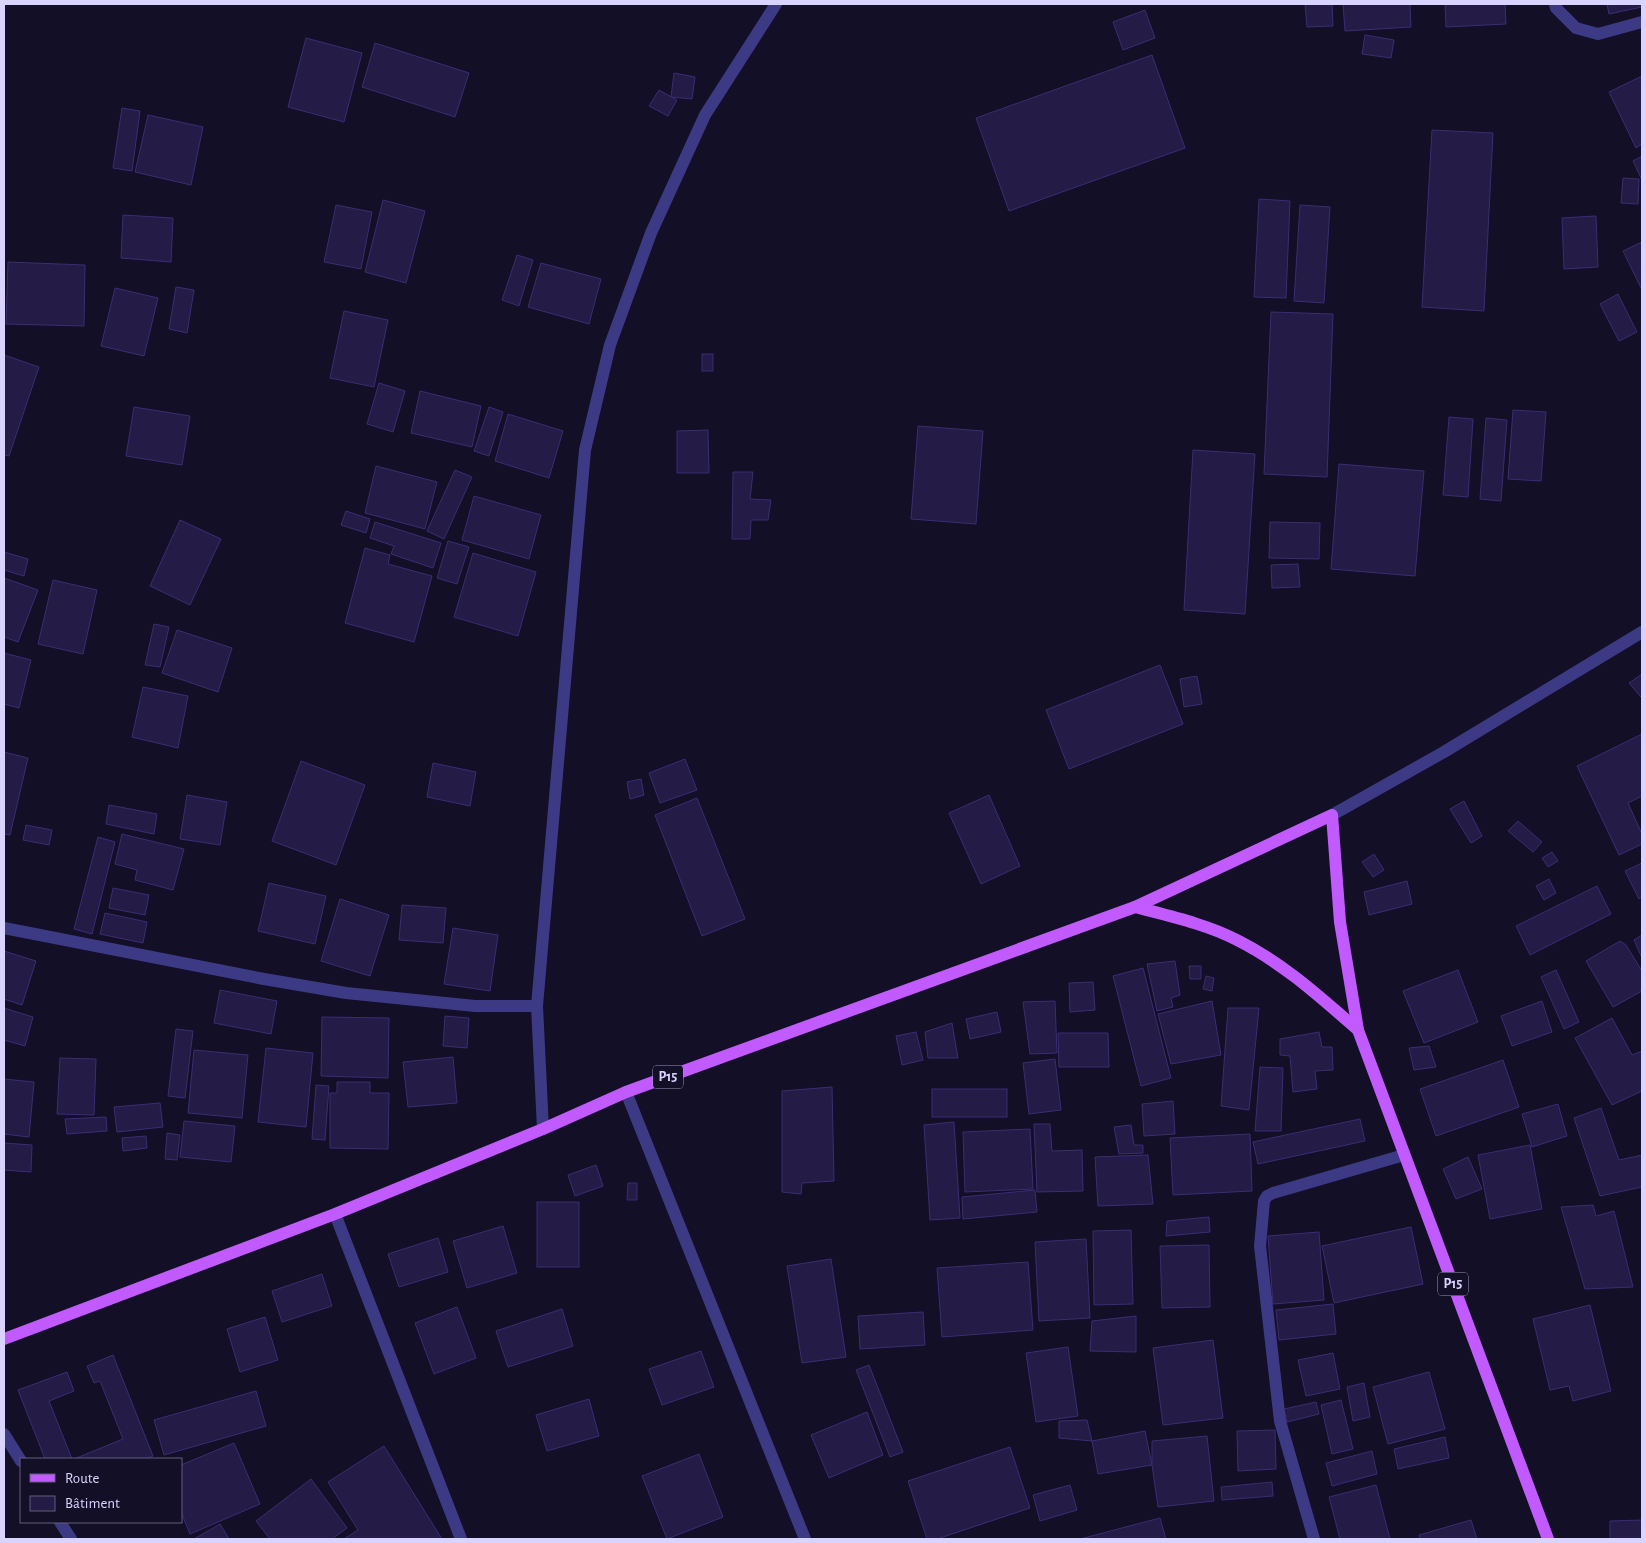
<svg xmlns="http://www.w3.org/2000/svg" width="1646" height="1543" viewBox="0 0 1646 1543" font-family="'Alegreya Sans',sans-serif">
<style>
.building{fill:#241b47;stroke:#3b2d73}
.lines{fill:none;stroke-linecap:round;stroke-linejoin:round}
.minor{stroke:#3d3a85;stroke-width:12}
.tertiary{stroke:#3d3a85;stroke-width:12}
.primary{stroke:#c25bff;stroke-width:12}
.labels{text-anchor:middle;dominant-baseline:central;stroke-width:4;stroke-linejoin:round;paint-order:stroke}
.shield{fill:#130f26;stroke:#9e99be;stroke-width:1}
.shield-label{font-size:14px;font-weight:bold;fill:#d9d4ff}
</style>
<rect width="100%" height="100%" fill="#130f26"/>
<!-- building -->
<g class="building">
<polygon points="1305,4 1332,4 1333,26 1307,27"/>
<polygon points="1343,4 1410,4 1411,27 1345,31"/>
<polygon points="1445,4 1505,4 1506,24 1446,27"/>
<polygon points="1607,4 1642,4 1642,7 1609,14"/>
<polygon points="1145,10 1155,38 1123,50 1113,22"/>
<polygon points="1365,35 1394,40 1391,58 1362,54"/>
<polygon points="306,38 362,53 344,122 288,107"/>
<polygon points="375,43 469,73 455,117 362,87"/>
<polygon points="1152,55 1185,148 1009,211 976,118"/>
<polygon points="674,73 695,77 692,99 671,97"/>
<polygon points="1642,76 1642,144 1636,148 1609,92"/>
<polygon points="659,90 677,100 668,116 649,106"/>
<polygon points="122,108 140,111 132,171 113,168"/>
<polygon points="148,115 203,127 191,185 135,172"/>
<polygon points="1432,130 1493,133 1484,311 1422,307"/>
<polygon points="1642,156 1642,180 1633,161"/>
<polygon points="1623,178 1639,179 1638,204 1621,203"/>
<polygon points="1259,199 1290,201 1286,298 1254,297"/>
<polygon points="383,200 425,211 406,283 365,272"/>
<polygon points="336,205 372,212 361,269 324,262"/>
<polygon points="1300,205 1330,207 1324,303 1294,301"/>
<polygon points="123,215 173,218 171,262 121,258"/>
<polygon points="1596,216 1598,267 1564,269 1562,218"/>
<polygon points="1642,242 1642,290 1623,251"/>
<polygon points="517,255 533,260 519,306 502,300"/>
<polygon points="8,262 85,265 84,326 6,324"/>
<polygon points="541,263 601,279 589,324 528,307"/>
<polygon points="176,287 194,290 187,333 169,329"/>
<polygon points="115,288 158,298 144,356 101,346"/>
<polygon points="1618,294 1637,332 1619,341 1600,304"/>
<polygon points="344,311 388,320 374,387 330,378"/>
<polygon points="1271,312 1333,314 1327,477 1264,474"/>
<rect x="702" y="354" width="11" height="17"/>
<polygon points="4,355 39,367 9,456 4,455"/>
<polygon points="379,383 405,391 393,432 367,424"/>
<polygon points="420,391 481,406 472,447 411,433"/>
<polygon points="134,407 190,416 182,465 126,456"/>
<polygon points="489,407 503,412 489,456 474,451"/>
<polygon points="1513,410 1546,412 1541,481 1508,479"/>
<polygon points="508,414 563,431 549,478 495,461"/>
<polygon points="1449,417 1473,419 1468,497 1443,495"/>
<polygon points="1486,418 1507,420 1501,501 1480,499"/>
<polygon points="918,426 983,431 976,524 911,519"/>
<polygon points="708,430 709,473 677,473 677,431"/>
<polygon points="1193,450 1255,454 1245,614 1184,610"/>
<polygon points="1339,464 1424,471 1415,576 1331,569"/>
<polygon points="376,466 437,482 425,529 365,513"/>
<polygon points="455,470 472,477 444,539 427,531"/>
<polygon points="733,472 753,472 750,499 771,500 768,520 751,520 750,539 732,539"/>
<polygon points="474,496 541,515 529,559 462,540"/>
<polygon points="346,511 370,519 366,533 341,525"/>
<polygon points="180,520 221,539 190,605 150,586"/>
<polygon points="375,522 441,543 433,568 391,554 394,546 370,538"/>
<polygon points="1270,522 1320,523 1319,559 1269,558"/>
<polygon points="448,541 469,547 457,584 437,578"/>
<polygon points="365,548 390,555 388,564 432,576 414,642 345,623"/>
<polygon points="4,552 28,559 24,576 4,570"/>
<polygon points="473,553 536,572 518,636 454,617"/>
<polygon points="1298,564 1300,587 1272,588 1271,565"/>
<polygon points="4,578 38,590 18,642 4,637"/>
<polygon points="53,580 97,590 83,654 38,644"/>
<polygon points="154,624 169,627 160,667 145,665"/>
<polygon points="177,630 232,648 218,692 162,673"/>
<polygon points="4,653 31,660 19,708 4,704"/>
<polygon points="1160,665 1183,724 1069,769 1046,710"/>
<polygon points="1642,674 1642,697 1641,697 1629,683"/>
<polygon points="1197,676 1202,704 1184,707 1180,679"/>
<polygon points="143,687 188,696 178,748 132,737"/>
<polygon points="1642,734 1642,796 1628,803 1642,834 1642,844 1619,855 1577,766"/>
<polygon points="4,752 28,758 10,835 4,834"/>
<polygon points="685,759 697,790 660,803 649,773"/>
<polygon points="301,761 365,785 336,865 272,841"/>
<polygon points="433,763 476,772 470,806 427,797"/>
<polygon points="641,779 644,795 630,799 627,782"/>
<polygon points="187,795 227,802 220,845 180,839"/>
<polygon points="989,795 1020,866 981,884 949,813"/>
<polygon points="697,798 745,919 702,936 655,815"/>
<polygon points="1464,801 1482,836 1471,843 1450,809"/>
<polygon points="109,805 157,814 154,834 106,824"/>
<polygon points="1518,821 1542,842 1533,852 1508,831"/>
<polygon points="26,825 52,830 49,845 23,840"/>
<polygon points="122,834 184,849 173,890 135,880 137,870 115,864"/>
<polygon points="98,837 115,842 92,934 74,929"/>
<polygon points="1552,852 1558,861 1548,867 1542,858"/>
<polygon points="1374,854 1384,870 1373,877 1362,862"/>
<polygon points="1642,863 1642,897 1639,899 1625,871"/>
<polygon points="1549,879 1556,893 1544,900 1536,886"/>
<polygon points="1407,881 1412,904 1369,915 1364,892"/>
<polygon points="269,883 326,896 315,944 258,931"/>
<polygon points="1597,886 1611,914 1530,955 1516,926"/>
<polygon points="113,888 149,895 145,915 109,908"/>
<polygon points="340,899 389,915 370,976 321,961"/>
<polygon points="402,905 446,908 443,943 399,940"/>
<polygon points="105,913 147,922 143,943 100,934"/>
<polygon points="453,928 498,935 490,991 444,984"/>
<polygon points="1642,935 1642,958 1634,940"/>
<polygon points="1620,941 1626,945 1642,971 1642,991 1613,1007 1586,961"/>
<polygon points="4,951 36,961 22,1005 4,999"/>
<polygon points="1175,961 1180,995 1171,998 1173,1007 1157,1011 1147,964"/>
<polygon points="1189,966 1201,966 1201,979 1190,979"/>
<polygon points="1143,968 1171,1078 1141,1086 1113,976"/>
<polygon points="1458,970 1478,1022 1424,1043 1403,991"/>
<polygon points="1556,970 1579,1022 1564,1029 1541,977"/>
<polygon points="1206,976 1214,978 1212,991 1203,989"/>
<polygon points="1093,982 1095,1010 1070,1012 1069,983"/>
<polygon points="220,990 277,1001 271,1034 214,1023"/>
<polygon points="1055,1001 1057,1053 1030,1054 1023,1002"/>
<polygon points="1212,1001 1221,1055 1171,1064 1158,1014"/>
<polygon points="1542,1001 1552,1032 1512,1046 1501,1016"/>
<polygon points="4,1008 33,1017 25,1046 4,1040"/>
<polygon points="1228,1008 1259,1008 1249,1110 1221,1106"/>
<polygon points="997,1012 1001,1032 970,1039 966,1019"/>
<polygon points="445,1016 469,1018 467,1048 443,1046"/>
<polygon points="322,1017 389,1018 388,1078 321,1076"/>
<polygon points="1612,1018 1632,1055 1642,1051 1642,1091 1612,1105 1575,1038"/>
<polygon points="952,1023 958,1058 928,1058 925,1032"/>
<polygon points="176,1029 193,1031 185,1098 168,1096"/>
<polygon points="916,1032 923,1060 902,1065 896,1036"/>
<polygon points="1319,1032 1322,1047 1332,1047 1333,1070 1315,1071 1317,1089 1293,1092 1290,1056 1280,1055 1280,1039"/>
<polygon points="1058,1033 1108,1033 1109,1067 1059,1067"/>
<polygon points="1429,1046 1436,1067 1414,1070 1409,1048"/>
<polygon points="266,1048 313,1053 306,1127 258,1122"/>
<polygon points="194,1050 248,1055 242,1118 188,1113"/>
<polygon points="453,1057 457,1103 408,1107 403,1062"/>
<polygon points="60,1058 96,1059 94,1115 57,1114"/>
<polygon points="1055,1059 1061,1110 1029,1114 1023,1063"/>
<polygon points="1503,1060 1519,1107 1436,1136 1420,1089"/>
<polygon points="1260,1067 1283,1068 1281,1131 1255,1131"/>
<polygon points="4,1079 34,1082 29,1137 4,1134"/>
<polygon points="337,1082 370,1082 370,1093 389,1093 388,1149 330,1148 330,1093 337,1093"/>
<polygon points="316,1085 329,1086 325,1140 312,1139"/>
<polygon points="832,1087 834,1181 802,1183 801,1194 782,1192 782,1091"/>
<rect x="932" y="1089" width="75" height="28"/>
<polygon points="1173,1101 1175,1134 1144,1136 1142,1104"/>
<polygon points="160,1103 163,1127 117,1132 114,1107"/>
<polygon points="1558,1104 1567,1136 1532,1147 1522,1114"/>
<polygon points="1601,1108 1619,1160 1642,1155 1642,1187 1600,1196 1574,1118"/>
<polygon points="106,1117 107,1131 67,1134 65,1119"/>
<polygon points="1360,1119 1365,1141 1258,1164 1253,1142"/>
<polygon points="184,1121 235,1126 231,1162 180,1157"/>
<polygon points="954,1122 960,1218 930,1220 924,1125"/>
<polygon points="1034,1124 1050,1124 1052,1151 1082,1150 1083,1191 1037,1192"/>
<polygon points="1131,1125 1134,1145 1143,1145 1143,1153 1119,1154 1114,1127"/>
<polygon points="1030,1129 1033,1189 965,1192 963,1132"/>
<polygon points="167,1133 180,1135 177,1160 165,1159"/>
<polygon points="1250,1134 1252,1191 1173,1195 1170,1138"/>
<polygon points="146,1136 147,1148 123,1151 122,1138"/>
<polygon points="4,1143 32,1145 31,1172 4,1170"/>
<polygon points="1530,1145 1542,1209 1490,1219 1478,1155"/>
<polygon points="1148,1155 1153,1204 1098,1206 1095,1157"/>
<polygon points="1468,1157 1482,1189 1456,1199 1443,1169"/>
<polygon points="596,1165 603,1186 575,1196 568,1175"/>
<polygon points="628,1183 637,1183 637,1200 627,1200"/>
<polygon points="1035,1190 1037,1212 963,1219 962,1197"/>
<rect x="537" y="1202" width="42" height="65"/>
<polygon points="1593,1205 1596,1216 1614,1211 1633,1287 1585,1289 1561,1207"/>
<polygon points="1209,1217 1210,1232 1166,1236 1167,1221"/>
<polygon points="503,1226 517,1273 467,1288 453,1241"/>
<polygon points="1411,1227 1423,1284 1334,1303 1322,1246"/>
<polygon points="1131,1230 1133,1304 1094,1305 1093,1231"/>
<polygon points="1319,1232 1324,1300 1273,1304 1268,1236"/>
<polygon points="438,1238 448,1272 399,1287 388,1254"/>
<polygon points="1086,1239 1090,1318 1039,1321 1035,1242"/>
<polygon points="1209,1245 1210,1307 1162,1308 1160,1246"/>
<polygon points="831,1259 846,1357 802,1363 787,1266"/>
<polygon points="1028,1262 1033,1330 942,1337 937,1268"/>
<polygon points="322,1274 332,1306 282,1322 272,1291"/>
<polygon points="1333,1304 1336,1334 1279,1340 1276,1310"/>
<polygon points="1590,1305 1611,1391 1573,1401 1569,1386 1550,1390 1533,1319"/>
<polygon points="457,1307 476,1358 434,1374 415,1323"/>
<polygon points="562,1309 573,1346 508,1367 496,1331"/>
<polygon points="923,1312 925,1345 860,1349 858,1316"/>
<polygon points="1136,1316 1136,1352 1090,1351 1092,1321"/>
<polygon points="265,1317 278,1360 240,1372 227,1329"/>
<polygon points="1213,1340 1223,1418 1163,1425 1153,1348"/>
<polygon points="1068,1347 1078,1416 1036,1422 1026,1353"/>
<polygon points="701,1351 714,1387 662,1405 649,1369"/>
<polygon points="1333,1353 1340,1389 1306,1396 1298,1360"/>
<polygon points="113,1355 153,1456 145,1459 74,1459 123,1439 100,1381 94,1383 87,1366"/>
<polygon points="869,1365 903,1452 890,1457 856,1370"/>
<polygon points="67,1372 74,1391 49,1401 72,1459 45,1459 18,1390"/>
<polygon points="1429,1372 1445,1429 1388,1444 1373,1387"/>
<polygon points="1364,1383 1370,1417 1353,1421 1347,1387"/>
<polygon points="256,1391 266,1426 164,1455 154,1420"/>
<polygon points="589,1399 599,1436 547,1451 536,1415"/>
<polygon points="1341,1400 1353,1449 1332,1454 1321,1405"/>
<polygon points="1316,1402 1319,1414 1287,1422 1284,1409"/>
<polygon points="867,1412 883,1455 829,1478 811,1435"/>
<polygon points="1087,1420 1092,1441 1059,1438 1059,1421"/>
<polygon points="1275,1430 1276,1469 1238,1471 1237,1431"/>
<polygon points="1145,1431 1152,1465 1098,1474 1092,1441"/>
<polygon points="1207,1436 1214,1501 1158,1507 1152,1465 1152,1441"/>
<polygon points="1445,1437 1449,1458 1398,1469 1394,1449"/>
<polygon points="234,1443 260,1504 190,1534 181,1512 181,1465"/>
<polygon points="384,1446 442,1539 344,1539 358,1530 328,1482"/>
<polygon points="1010,1447 1030,1508 937,1539 927,1539 908,1481"/>
<polygon points="1372,1451 1377,1474 1332,1486 1326,1463"/>
<polygon points="699,1454 723,1517 667,1539 642,1476"/>
<polygon points="311,1479 347,1528 332,1539 270,1539 256,1521"/>
<polygon points="1272,1482 1273,1496 1222,1500 1221,1487"/>
<polygon points="1070,1485 1077,1510 1040,1521 1033,1495"/>
<polygon points="1376,1485 1390,1539 1340,1539 1329,1497"/>
<polygon points="1160,1518 1166,1539 1080,1539"/>
<polygon points="1471,1520 1477,1539 1420,1539 1419,1535"/>
<polygon points="1642,1520 1642,1539 1610,1539 1610,1521"/>
<polygon points="220,1524 229,1539 194,1539"/>
</g>
<g class="lines">
<!-- minor -->
<g class="minor">
<polyline points="1555,4 1556,8 1576,28 1598,34 1642,22"/>
<polyline points="4,928 264,979 346,993 475,1006 537,1006"/>
<polyline points="626,1092 805,1539"/>
<polyline points="543,1129 537,1006 585,450 610,345 651,233 705,115 776,4"/>
<polyline points="335,1214 461,1539"/>
<polyline points="4,1434 21,1461"/>
<polyline points="60,1522 71,1539"/>
<polyline points="1314,1539 1280,1421 1260,1246 1264,1201 1267,1196 1273,1193 1404,1155"/>
</g>
<!-- tertiary -->
<polyline class="tertiary" points="1332,815 1444,752 1642,632"/>
<!-- primary -->
<g class="primary">
<path d="M1135,907C1169,916 1206,924 1237,940C1283,963 1320,997 1358,1030"/>
<polyline points="4,1339 335,1214 543,1129 626,1092 1135,907 1332,815 1340,922 1358,1030 1548,1539"/>
</g>
</g>
<g class="labels">
<!-- shield labels -->
<g class="shield">
<rect x="653" y="1065.5" width="30" height="23" rx="4"/>
<rect x="1438" y="1272.5" width="30" height="23" rx="4"/>
</g>
<g class="shield-label">
<text x="668" y="1077">P15</text>
<text x="1453" y="1284">P15</text>
</g>
</g>
<!-- border -->
<rect width="1646" height="1543" fill="none" stroke="#d9d4ff" stroke-width="10"/>
<!-- legend -->
<rect x="20" y="1458" width="162" height="65" fill="#130f26" stroke="#625e7d"/>
<rect x="30" y="1474" width="25" height="8" fill="#c25bff" stroke="#625e7d"/>
<text x="65" y="1483" font-size="15" fill="#d9d4ff">Route</text>
<rect x="30" y="1496" width="25" height="15" fill="#241b47" stroke="#625e7d"/>
<text x="65" y="1508" font-size="15" fill="#d9d4ff">Bâtiment</text>
</svg>
